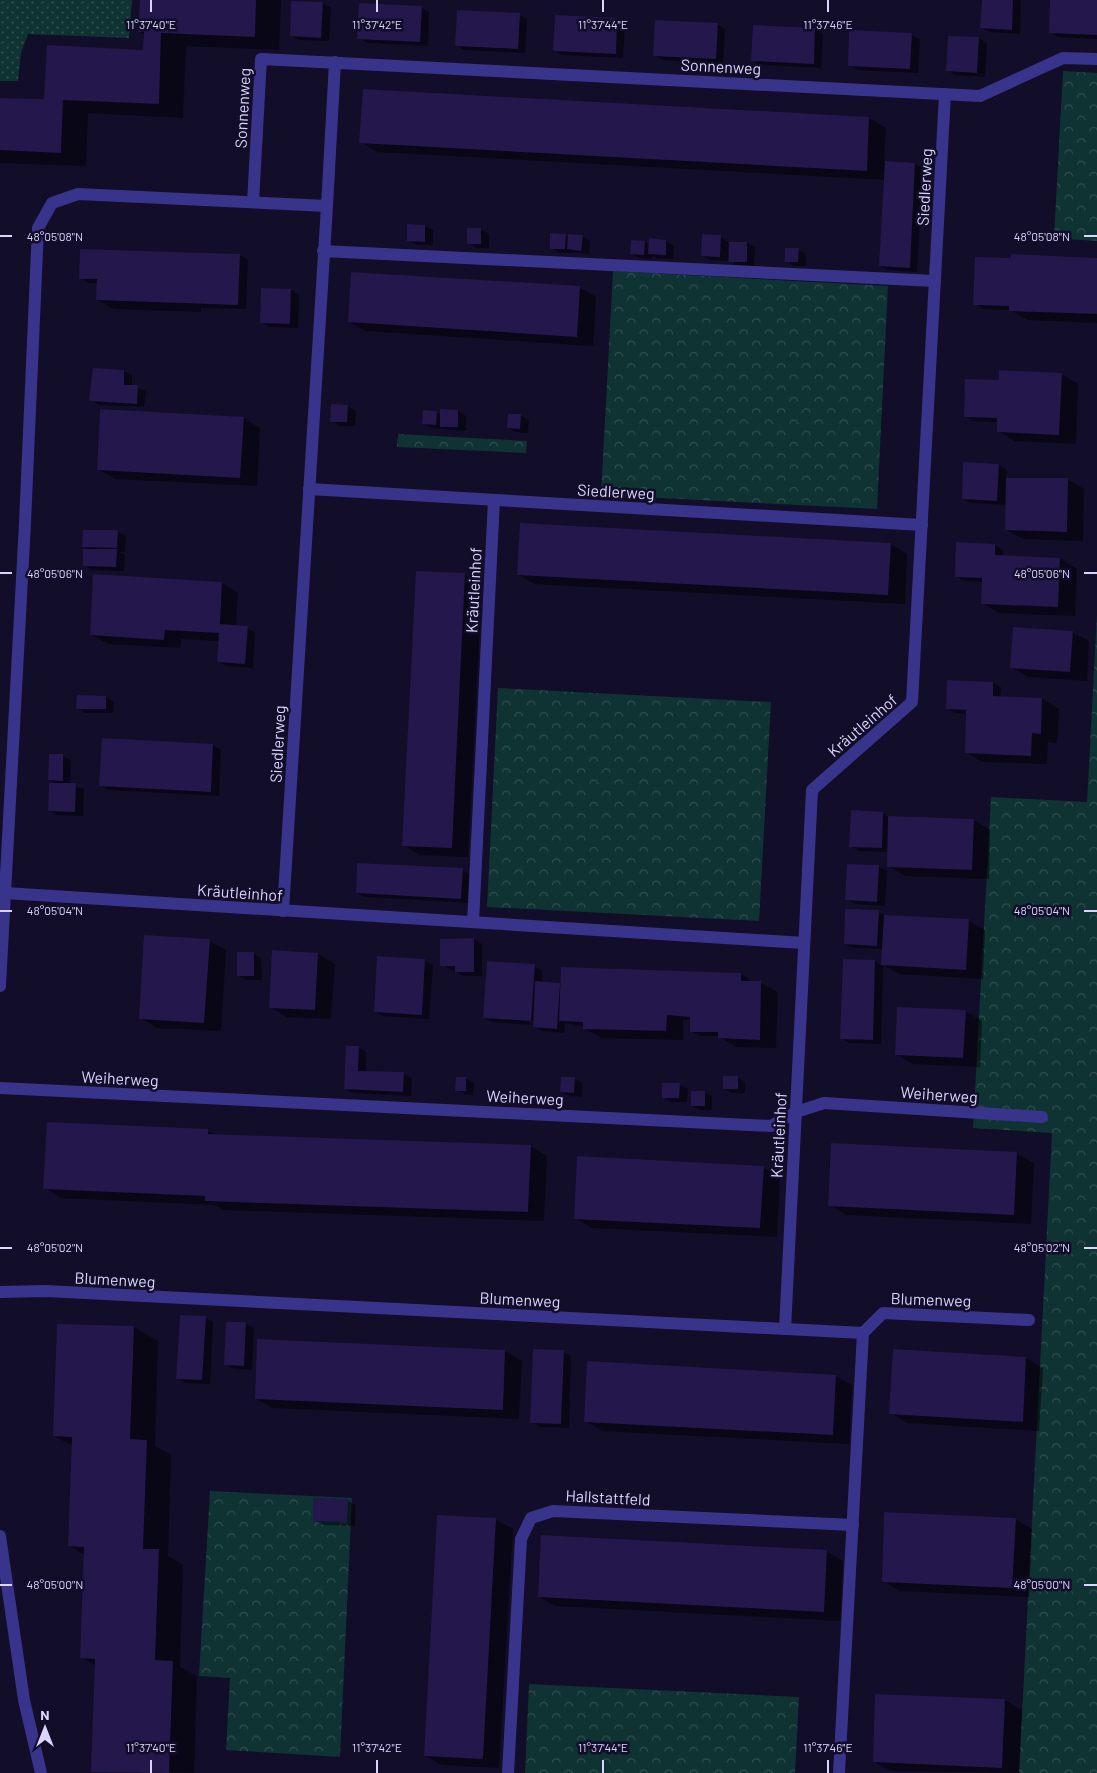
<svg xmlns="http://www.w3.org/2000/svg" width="1097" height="1773" viewBox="0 0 1097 1773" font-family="Barlow,sans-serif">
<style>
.grass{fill:url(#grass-dots)}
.park{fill:url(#park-crowns)}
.shadow{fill:#0007;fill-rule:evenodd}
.building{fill:#23174b}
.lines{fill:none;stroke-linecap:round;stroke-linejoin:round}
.street{stroke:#39348b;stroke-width:12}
.ticks{fill:none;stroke:#dad4ff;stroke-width:2}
.labels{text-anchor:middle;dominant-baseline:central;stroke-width:5;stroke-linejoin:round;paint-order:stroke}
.street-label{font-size:16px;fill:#dad4ff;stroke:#120d28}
.ticks-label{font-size:12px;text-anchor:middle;fill:#dad4ff;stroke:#120d28;stroke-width:5;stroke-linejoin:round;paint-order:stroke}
</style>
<defs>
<pattern id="grass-dots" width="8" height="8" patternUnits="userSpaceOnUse" patternTransform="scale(1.25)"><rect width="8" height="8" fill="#0f3232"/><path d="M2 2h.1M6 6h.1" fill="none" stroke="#314f51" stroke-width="1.8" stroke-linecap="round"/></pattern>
<pattern id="park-crowns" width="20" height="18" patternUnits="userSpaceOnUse" patternTransform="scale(1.25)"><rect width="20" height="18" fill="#0f3232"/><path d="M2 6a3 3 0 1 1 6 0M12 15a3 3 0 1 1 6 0" fill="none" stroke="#314f51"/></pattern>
</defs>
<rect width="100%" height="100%" fill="#120d28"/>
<!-- grass -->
<polygon class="grass" points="0,0 132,0 129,38 28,34 21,53 18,81 0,81"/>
<!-- park -->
<g class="park">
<polygon points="1063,71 1097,73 1097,241 1054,238"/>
<polygon points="613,271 888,286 877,509 601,495"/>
<polygon points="398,434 527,441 526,453 397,447"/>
<polygon points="1097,614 1097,1773 1019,1773 1052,1133 973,1128 991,797 1087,802"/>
<polygon points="498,688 771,702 759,921 487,907"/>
<polygon points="210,1491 352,1498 340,1757 226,1750 230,1678 199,1676"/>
<polygon points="529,1684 799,1697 795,1773 525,1773"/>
</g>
<!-- shadow -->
<g class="shadow">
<polygon points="141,0 281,0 279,50 186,46 183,118 88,113 86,166 0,163 0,99 45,101 145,51 145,35 139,31"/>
<polygon points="983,0 1021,0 1020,34 990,32 982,28"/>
<polygon points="1051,0 1097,0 1097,39 1058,37 1050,32"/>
<polygon points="322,3 331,8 329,41 299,40 291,35"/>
<polygon points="421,7 429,12 428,46 367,43 359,38"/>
<polygon points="519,15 527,19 525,53 464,50 456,45"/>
<polygon points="617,19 625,24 623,58 562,55 554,50"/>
<polygon points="717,24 725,29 723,63 662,60 654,55"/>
<polygon points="815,29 823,34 821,68 760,65 752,60"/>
<polygon points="912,35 920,39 918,73 857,70 849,65"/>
<polygon points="979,38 987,43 985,77 955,75 947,70"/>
<polygon points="364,90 869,118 886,128 884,163 915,164 923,169 917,272 888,270 880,266 885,180 377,152 361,142"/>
<polygon points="425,226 433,230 433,245 417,245 409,240"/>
<polygon points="468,229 481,229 489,234 489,248 476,248 468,243"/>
<polygon points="565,235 569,237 582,236 590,241 589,254 573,252 573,253 559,253 551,248"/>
<polygon points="721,237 729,243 747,243 755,247 754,266 738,266 730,261 731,247 728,247 728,261 710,260 702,255"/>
<polygon points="650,240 666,241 674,246 673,259 657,258 652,256 652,259 640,258 632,254 632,242 645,242 649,245"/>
<polygon points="798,249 806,254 806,266 794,266 786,261"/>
<polygon points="240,255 248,260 246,309 201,308 201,312 114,309 97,300 98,283 89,283 80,278"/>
<polygon points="1097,259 1097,323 1027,320 1011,310 983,309 975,304"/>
<polygon points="579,287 596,297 593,346 366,331 349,322"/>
<polygon points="263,289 291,290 299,295 298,328 269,327 261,322"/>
<polygon points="94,370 124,371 132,375 132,386 146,391 144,407 99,405 91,400"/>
<polygon points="1062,374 1078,384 1076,444 1015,441 998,431 998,422 973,421 965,416 1000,382"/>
<polygon points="348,406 356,411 355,426 340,426 331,421"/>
<polygon points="458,411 466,416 466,431 431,428 423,423 437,412 441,415"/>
<polygon points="509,415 521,416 529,420 528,433 516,432 508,428"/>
<polygon points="244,418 260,428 257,486 115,479 98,469"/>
<polygon points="999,465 1007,470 1006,479 1067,479 1084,489 1083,541 1023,539 1006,530 1006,505 971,503 963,499"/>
<polygon points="118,532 126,536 125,552 119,552 125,555 124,571 92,570 84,565 89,550 84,547"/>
<polygon points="958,543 995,545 1003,550 1003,556 1060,559 1077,569 1075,616 999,613 982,603 983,582 965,581 956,576"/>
<polygon points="891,544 907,554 905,604 535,584 518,575"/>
<polygon points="465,575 482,584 468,857 420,855 403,845"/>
<polygon points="222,583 238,593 236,627 247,628 255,632 253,668 226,666 218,661 220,641 181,639 180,648 108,644 91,634"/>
<polygon points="1072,632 1089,641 1087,681 1028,677 1012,667"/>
<polygon points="993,683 1001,687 1000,698 1042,699 1059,709 1057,743 1048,742 1047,764 982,762 966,752 967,714 956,713 947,709"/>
<polygon points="106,697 114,702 113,713 85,713 77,708"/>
<polygon points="103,739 213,745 221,750 219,796 109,790 100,785"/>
<polygon points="50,756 63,756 71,760 70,785 84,789 83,816 57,815 49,810 57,784 49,780"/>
<polygon points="883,813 890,818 974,820 990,830 989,879 905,876 888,866 889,852 859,851 851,846"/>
<polygon points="879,867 887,871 885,906 855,904 847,899"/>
<polygon points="462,870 470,874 469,903 365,897 357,893"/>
<polygon points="878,912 886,916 969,921 985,930 983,979 899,974 883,965 881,1044 849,1043 841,1038 875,961 882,966 883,949 854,948 845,944"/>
<polygon points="474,939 482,944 482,976 464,976 442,965"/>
<polygon points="209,941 226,950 221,1031 157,1028 140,1018"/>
<polygon points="273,952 318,954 335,964 331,1019 287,1017 270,1007"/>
<polygon points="253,953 261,958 262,980 246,980 238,976"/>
<polygon points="425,961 433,965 429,1019 383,1016 375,1012"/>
<path d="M534,966L542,970V982L562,984L741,974L749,979V982L761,983L778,992L776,1048L736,1047L719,1036H699L691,1031L692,1020H683V1040L601,1038L584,1028V1026L565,1023V1033L542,1031L534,1025L492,1022L484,1018ZM526,1017L534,1022V1025L525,1019Z"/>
<polygon points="965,1011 982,1021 980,1067 913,1064 896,1054"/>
<polygon points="358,1047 366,1052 366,1072 404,1074 412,1078 411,1096 353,1093 345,1089"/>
<polygon points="737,1077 745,1082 745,1093 732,1093 724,1089"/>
<polygon points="466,1078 474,1083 473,1095 465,1095 457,1090"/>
<polygon points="574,1078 582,1083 582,1097 570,1096 562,1092"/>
<polygon points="680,1085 688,1089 687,1102 671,1102 663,1097"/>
<polygon points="704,1092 712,1096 712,1110 700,1110 692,1106"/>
<polygon points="207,1130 216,1135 530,1146 547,1156 544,1221 223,1210 214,1205 61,1198 45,1188"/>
<polygon points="832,1145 1017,1154 1034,1163 1031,1224 846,1215 830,1205"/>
<polygon points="763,1167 780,1177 777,1237 592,1228 575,1218"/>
<polygon points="205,1318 213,1322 210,1384 186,1383 178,1378"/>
<polygon points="246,1324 254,1328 252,1370 234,1369 226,1365"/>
<polygon points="134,1327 158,1341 155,1446 171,1455 168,1556 183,1565 180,1667 197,1676 194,1773 93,1771 96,1666 82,1657 85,1555 70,1546 73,1446 54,1436"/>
<polygon points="259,1341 505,1351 522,1361 519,1419 273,1408 256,1399"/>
<polygon points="563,1352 571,1356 569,1428 540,1427 531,1422"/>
<polygon points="1026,1358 1043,1368 1039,1431 907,1423 891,1413"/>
<polygon points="836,1376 852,1385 849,1444 602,1431 585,1421"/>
<polygon points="347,1500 355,1505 355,1526 322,1525 314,1520"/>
<polygon points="439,1517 496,1520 513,1529 499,1768 442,1765 425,1756"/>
<polygon points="1015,1519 1032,1529 1029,1597 900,1591 883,1581"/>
<polygon points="827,1551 843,1561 840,1621 556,1606 539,1597"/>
<polygon points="1005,1700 1022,1710 1019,1773 891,1771 874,1762"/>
</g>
<!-- building -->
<g class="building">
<polygon points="140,0 256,0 255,37 161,33 159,104 63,100 61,153 0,150 0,98 44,99 47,45 143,50 144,32 138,32"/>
<polygon points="982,0 1013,0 1012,30 980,28"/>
<polygon points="1050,0 1097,0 1097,35 1049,33"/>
<polygon points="291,1 323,2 321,38 290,36"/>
<polygon points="359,3 422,6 420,42 357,39"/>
<polygon points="457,10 520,13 518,49 455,46"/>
<polygon points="555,15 617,18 616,54 553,51"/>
<polygon points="655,20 718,23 716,59 653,56"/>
<polygon points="753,25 815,28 814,64 751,61"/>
<polygon points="849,30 912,33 910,69 848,66"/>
<polygon points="948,36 979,37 977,73 946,71"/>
<polygon points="363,89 869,117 867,171 359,143"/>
<polygon points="885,161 915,163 910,268 879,266"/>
<polygon points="407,224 425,225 425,242 407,241"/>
<rect x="467" y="228" width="14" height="16"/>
<polygon points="550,233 566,234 565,249 550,249"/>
<polygon points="568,234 583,235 581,251 567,249"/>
<polygon points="702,234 721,235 720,257 701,256"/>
<polygon points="649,238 666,240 666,255 648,254"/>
<polygon points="631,240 645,241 644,255 630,254"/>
<rect x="729" y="242" width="18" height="20"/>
<polygon points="785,248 799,248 798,262 785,262"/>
<polygon points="80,249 240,254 238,305 96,300 97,279 79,279"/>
<polygon points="1011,254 1097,258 1097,314 1009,311 1009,306 973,305 975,257 1011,258"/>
<polygon points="351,272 580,286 577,337 348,322"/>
<polygon points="261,288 291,289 290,324 260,323"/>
<polygon points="93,368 124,370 124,385 138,385 137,404 89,401"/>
<polygon points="999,370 1062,373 1059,435 997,432 997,418 964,417 965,379 999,380"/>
<polygon points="331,404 348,405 347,422 330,422"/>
<polygon points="100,409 244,417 240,478 97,470"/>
<polygon points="440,409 458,410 458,427 440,427"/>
<polygon points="423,410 437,411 436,425 422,424"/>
<polygon points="508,414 521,414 520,429 507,428"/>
<polygon points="963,462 999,464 997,501 962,499"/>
<polygon points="1006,478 1068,478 1067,532 1005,530"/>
<polygon points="520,523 891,543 888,595 517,575"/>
<polygon points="83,530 118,530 117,548 82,547"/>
<polygon points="956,542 995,544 995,555 1060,558 1058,607 981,604 982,578 955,577"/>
<polygon points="83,549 117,549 116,567 83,566"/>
<polygon points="416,571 465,573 452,848 402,846"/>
<polygon points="93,574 222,582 220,624 248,626 245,664 217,662 219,633 165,630 164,640 90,635"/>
<polygon points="1013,627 1073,631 1070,672 1010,668"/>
<polygon points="947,680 993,682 993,696 1042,698 1041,734 1032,733 1031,756 965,753 966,710 946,709"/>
<polygon points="77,695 106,696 106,709 76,709"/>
<polygon points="102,738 213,744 211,792 99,786"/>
<polygon points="49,754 63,754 63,781 48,780"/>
<polygon points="49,783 76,783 75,812 48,811"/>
<polygon points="851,810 883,812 882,848 849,847"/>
<polygon points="888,816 974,819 972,870 887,867"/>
<polygon points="357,863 463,868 461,899 356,893"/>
<polygon points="847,864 879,865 877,902 845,900"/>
<polygon points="845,909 879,910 877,946 844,944"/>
<polygon points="884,915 969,919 966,970 881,965"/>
<polygon points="144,935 210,939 204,1023 139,1019"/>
<polygon points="474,938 474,972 455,972 455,966 440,966 440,939"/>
<polygon points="272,950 318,953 315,1010 269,1008"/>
<rect x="237" y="952" width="17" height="24"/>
<polygon points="377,956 425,959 422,1015 374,1012"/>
<polygon points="843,959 875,960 873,1040 840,1039"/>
<polygon points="487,961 535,964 531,1021 483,1018"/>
<polygon points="561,967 741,973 741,981 761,981 760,1040 718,1038 718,1032 690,1032 690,1017 667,1015 666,1031 583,1029 583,1022 559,1021"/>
<polygon points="535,981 560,983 557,1029 533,1027"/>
<polygon points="897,1007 966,1010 963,1058 895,1055"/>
<polygon points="346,1046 359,1046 358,1071 404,1072 403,1092 344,1089"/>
<rect x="723" y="1076" width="15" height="13"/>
<polygon points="456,1077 466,1077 466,1091 455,1091"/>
<polygon points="561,1077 575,1077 574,1093 560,1092"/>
<polygon points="662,1083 680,1083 679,1098 662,1098"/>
<rect x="691" y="1091" width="14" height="15"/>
<polygon points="47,1122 208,1129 208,1134 531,1145 528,1212 205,1201 205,1196 43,1189"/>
<polygon points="831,1143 1017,1152 1014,1215 828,1206"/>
<polygon points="577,1156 764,1166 760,1228 574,1219"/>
<polygon points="180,1315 206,1316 202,1380 176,1379"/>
<polygon points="226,1322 246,1322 244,1366 224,1365"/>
<polygon points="57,1324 134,1326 130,1439 147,1440 143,1549 159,1549 155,1660 173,1661 169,1773 91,1772 95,1659 80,1658 84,1547 68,1546 72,1437 53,1436"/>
<polygon points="257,1339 505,1350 503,1410 255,1399"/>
<polygon points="533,1349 564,1350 561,1424 530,1423"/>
<polygon points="893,1349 1026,1357 1023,1422 889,1414"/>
<polygon points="587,1361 836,1375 833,1435 584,1422"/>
<polygon points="313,1498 348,1499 347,1522 313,1521"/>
<polygon points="884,1512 1016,1518 1012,1588 882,1582"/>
<polygon points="437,1515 496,1518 483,1759 424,1756"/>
<polygon points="541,1535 827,1550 824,1612 538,1597"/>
<polygon points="875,1694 1005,1699 1002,1768 873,1762"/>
</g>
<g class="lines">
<!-- street -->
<g class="street">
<polyline points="253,202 261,59 980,96 1063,58 1097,59"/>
<polyline points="323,251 935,281"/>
<polyline points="309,489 922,525"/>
<polyline points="5,893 804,943"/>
<polyline points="283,911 327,206"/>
<polyline points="473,922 494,500"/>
<polyline points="0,986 25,523 38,228 52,203 78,194 327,206 335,62"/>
<polyline points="0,1088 771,1126 796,1112 824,1103 1042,1117"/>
<polyline points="0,1292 46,1291 863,1333 883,1313 1029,1320"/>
<polyline points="785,1329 812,790 912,702 945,94"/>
<polyline points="0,1536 24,1700 41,1773"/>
<polyline points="508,1773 521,1539 531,1518 553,1511 853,1525"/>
<polyline points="839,1773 863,1333"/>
</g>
</g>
<!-- ticks -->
<path class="ticks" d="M151,0V12M377,0V12M603,0V12M828,0V12M0,236H12M1084,236H1097M0,573H12M1084,573H1097M0,911H12M1084,911H1097M0,1248H12M1084,1248H1097M0,1585H12M1084,1585H1097M151,1760V1773M377,1760V1773M603,1760V1773M828,1760V1773"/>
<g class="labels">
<!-- street labels -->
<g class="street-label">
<text transform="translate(721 66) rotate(3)">Sonnenweg</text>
<text transform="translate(242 108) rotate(-87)">Sonnenweg</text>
<text transform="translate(924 187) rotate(-87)">Siedlerweg</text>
<text transform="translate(616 491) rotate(3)">Siedlerweg</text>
<text transform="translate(473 590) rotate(-87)">Kräutleinhof</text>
<text transform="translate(862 725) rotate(-41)">Kräutleinhof</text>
<text transform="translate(277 744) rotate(-87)">Siedlerweg</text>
<text transform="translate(240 892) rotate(4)">Kräutleinhof</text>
<text transform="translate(120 1078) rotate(3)">Weiherweg</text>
<text transform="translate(939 1094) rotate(4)">Weiherweg</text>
<text transform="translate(525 1097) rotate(3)">Weiherweg</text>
<text transform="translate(778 1135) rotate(-87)">Kräutleinhof</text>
<text transform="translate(115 1279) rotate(3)">Blumenweg</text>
<text transform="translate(520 1299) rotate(3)">Blumenweg</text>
<text transform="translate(931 1299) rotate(2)">Blumenweg</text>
<text transform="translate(608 1497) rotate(3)">Hallstattfeld</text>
</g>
</g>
<g class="ticks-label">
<text x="151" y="29">11°37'40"E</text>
<text x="377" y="29">11°37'42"E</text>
<text x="603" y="29">11°37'44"E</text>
<text x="828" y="29">11°37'46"E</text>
<text x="55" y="241">48°05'08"N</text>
<text x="1042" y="241">48°05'08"N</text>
<text x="55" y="578">48°05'06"N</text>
<text x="1042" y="578">48°05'06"N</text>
<text x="55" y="915">48°05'04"N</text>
<text x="1042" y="915">48°05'04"N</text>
<text x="55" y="1252">48°05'02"N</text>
<text x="1042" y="1252">48°05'02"N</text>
<text x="55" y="1589">48°05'00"N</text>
<text x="1042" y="1589">48°05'00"N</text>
<text x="151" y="1752">11°37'40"E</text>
<text x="377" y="1752">11°37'42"E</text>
<text x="603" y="1752">11°37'44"E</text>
<text x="828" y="1752">11°37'46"E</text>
</g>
<!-- north arrow -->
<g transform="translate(45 1728)" stroke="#120d28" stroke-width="4" paint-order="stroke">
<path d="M0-4L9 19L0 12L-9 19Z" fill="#dad4ff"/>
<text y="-8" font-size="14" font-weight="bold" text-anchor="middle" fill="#dad4ff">N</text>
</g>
</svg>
